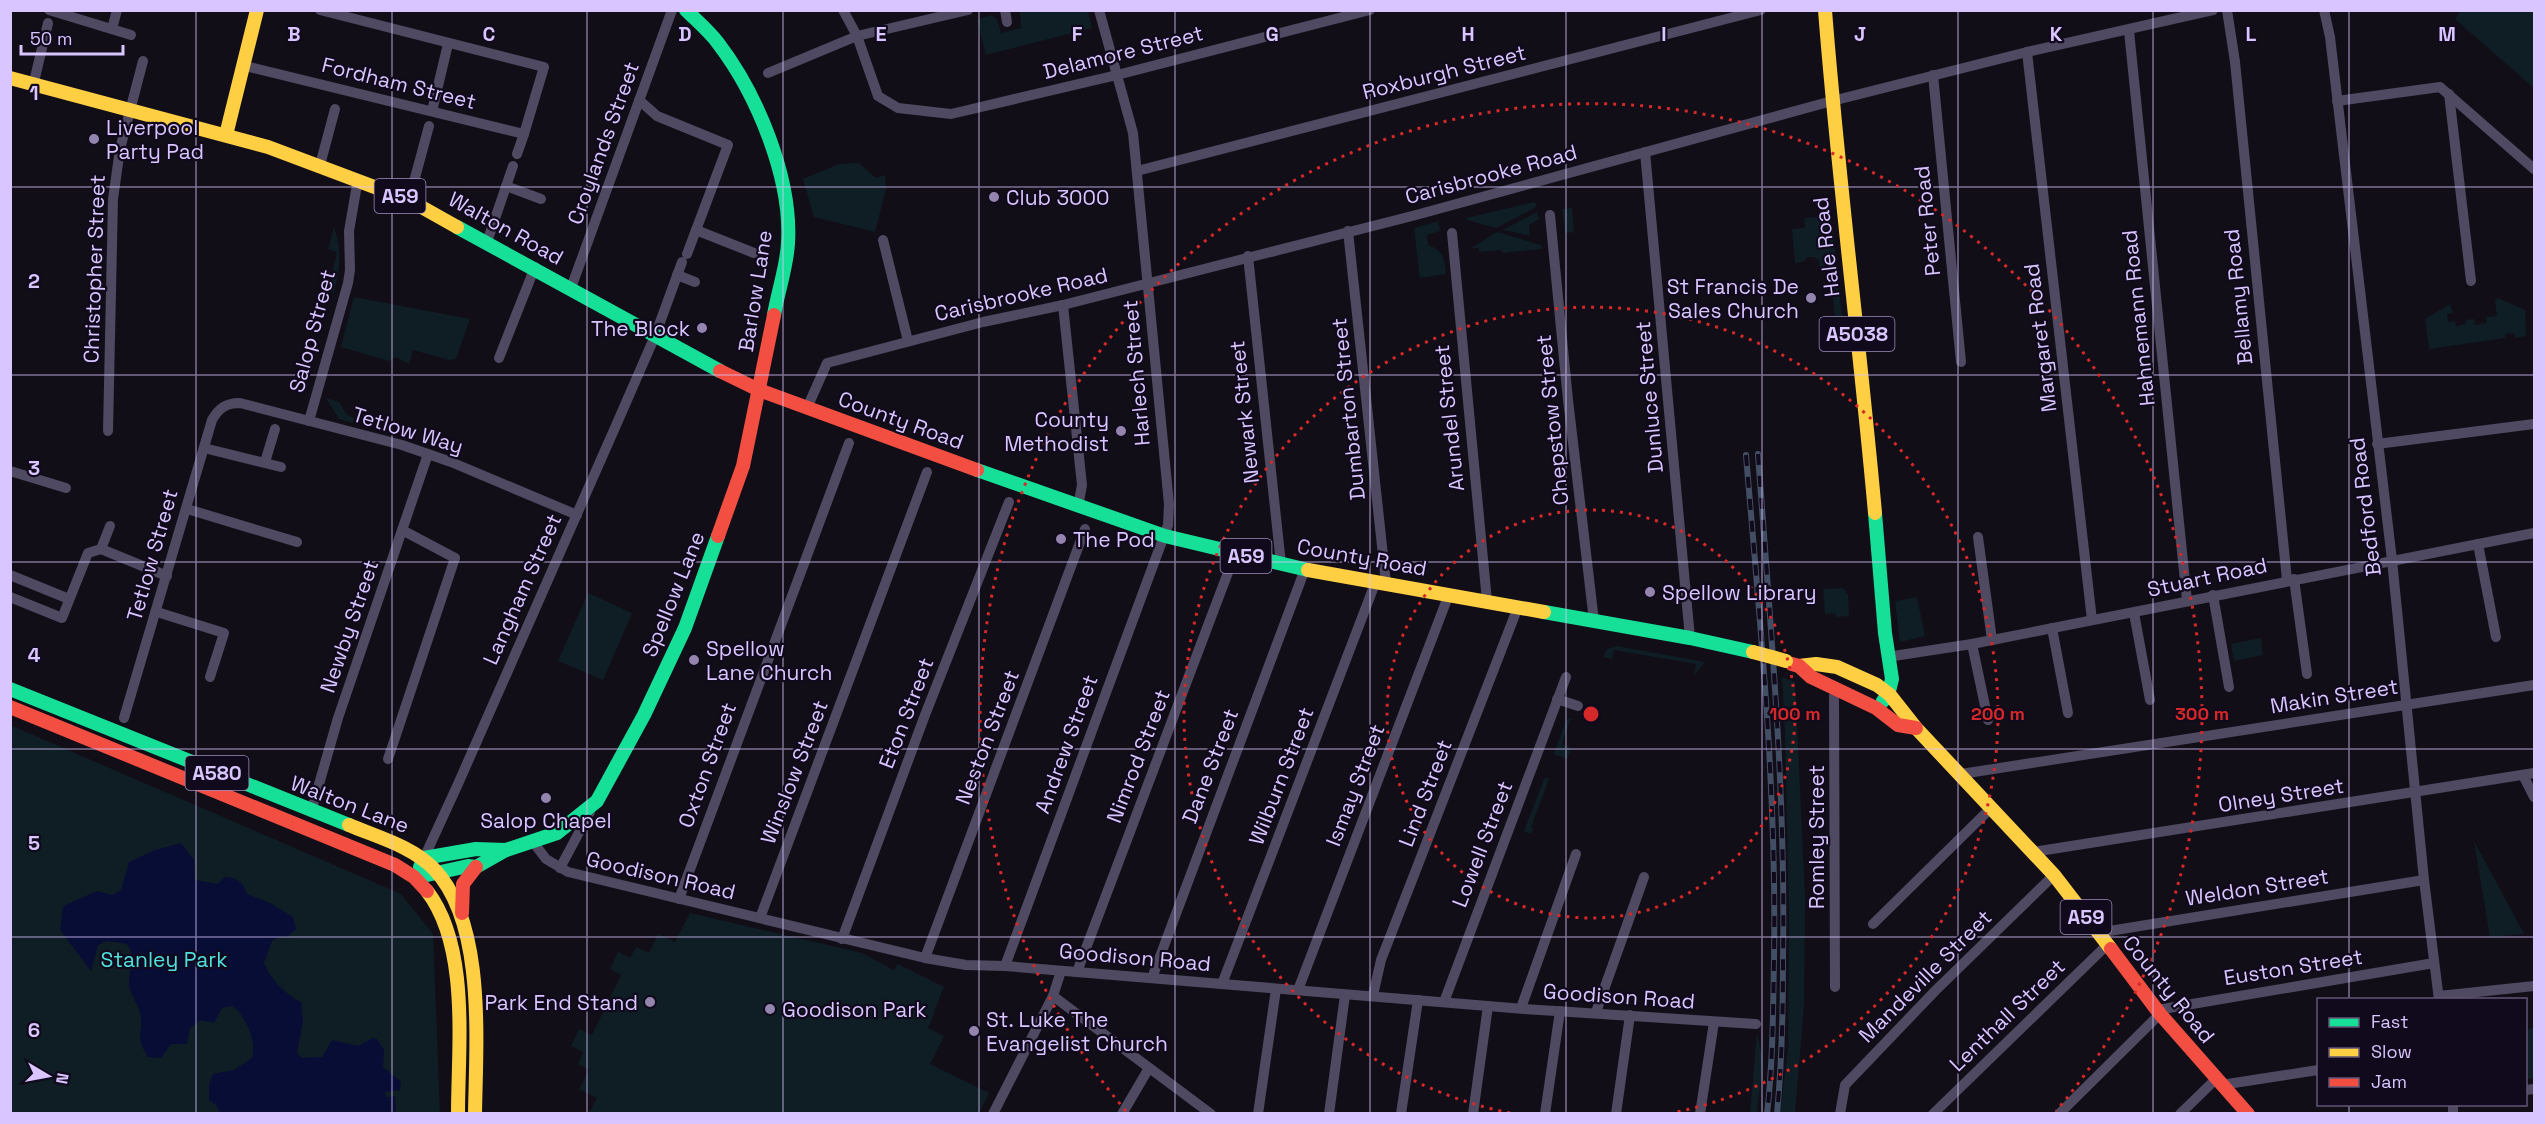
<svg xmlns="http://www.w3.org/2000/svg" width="2545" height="1124" viewBox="0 0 2545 1124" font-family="'Space Grotesk',sans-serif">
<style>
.green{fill:#0e1e24}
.water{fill:#080d35}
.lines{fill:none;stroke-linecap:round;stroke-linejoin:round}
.street{stroke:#4f4961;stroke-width:10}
.fast{stroke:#16e098;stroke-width:14}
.slow{stroke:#ffcf43;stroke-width:14}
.jam{stroke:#f24e42;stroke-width:14}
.rail-casing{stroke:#424e64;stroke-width:6}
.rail{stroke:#110a1c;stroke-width:4;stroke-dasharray:11;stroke-linecap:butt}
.slow-bridge{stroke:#ffcf43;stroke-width:14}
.grid{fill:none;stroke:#d9c5ff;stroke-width:1.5;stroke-opacity:0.55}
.ring{fill:none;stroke:#d62828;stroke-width:3;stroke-dasharray:3 6}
.poi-dot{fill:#9385ae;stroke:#110a1c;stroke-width:2}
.labels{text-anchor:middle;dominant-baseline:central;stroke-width:4.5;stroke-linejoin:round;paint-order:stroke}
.shield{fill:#110a1c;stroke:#9d8dbb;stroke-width:1.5}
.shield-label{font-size:20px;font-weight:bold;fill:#d9c5ff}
.street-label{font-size:21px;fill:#d9c5ff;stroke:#110a1c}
.poi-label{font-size:21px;fill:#d9c5ff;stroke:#110a1c;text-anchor:start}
.park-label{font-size:21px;fill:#4fe1de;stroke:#110a1c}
.grid-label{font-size:20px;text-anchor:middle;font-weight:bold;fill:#d9c5ff;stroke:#110a1c;stroke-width:4.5;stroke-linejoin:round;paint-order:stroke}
.centre{fill:#d62828;stroke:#110a1c;stroke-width:3}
.ring-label{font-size:18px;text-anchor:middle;font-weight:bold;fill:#d62828;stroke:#110a1c;stroke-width:4.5;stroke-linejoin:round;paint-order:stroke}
</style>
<rect width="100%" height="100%" fill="#120e18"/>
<!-- green -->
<g class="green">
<polygon points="1020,11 1088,11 1092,28 986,55 977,20 991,15 997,19 1001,33 1021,28"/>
<polygon points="2461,11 2534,11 2534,88 2455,19"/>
<polygon points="859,163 876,178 885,175 886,189 875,232 814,217 803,179 839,164"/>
<polygon points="1534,202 1537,205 1533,209 1496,228 1467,220 1466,218"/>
<polygon points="1572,208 1574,232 1565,233 1562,209"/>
<polygon points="1537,212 1539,219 1529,225 1530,236 1503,230"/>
<polygon points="1831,216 1843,326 1836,326 1830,269 1820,270 1819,261 1814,257 1808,257 1803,262 1795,263 1792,229 1805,228 1804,218"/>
<path d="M1438,221L1440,231L1427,235L1428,245C1444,251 1444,258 1446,274L1420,278L1414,228Z"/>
<path d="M334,227C342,251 340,267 334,293L328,291L337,252L328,249Z"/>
<polygon points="1497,232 1541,245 1542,249 1502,253 1501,250 1479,252 1479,248 1471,248"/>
<polygon points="354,297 470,319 456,359 449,360 413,350 409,364 396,357 389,361 341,347"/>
<polygon points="2498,298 2525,310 2526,336 2515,338 2514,333 2505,334 2505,338 2429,349 2425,319 2450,304 2453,313 2447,314 2448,322 2455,321 2456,326 2466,324 2466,320 2474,319 2475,325 2487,323 2486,317 2497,316 2495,300"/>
<polygon points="326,398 339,402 347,415 354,418 353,423 339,419"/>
<polygon points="1843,588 1848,595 1849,616 1836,617 1835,613 1825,614 1823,589"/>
<polygon points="588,593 632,613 603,680 558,661"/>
<polygon points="1917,597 1925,636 1900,642 1895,601"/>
<polygon points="2261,638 2263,655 2234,661 2231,644"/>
<polygon points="1617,646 1705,662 1694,675 1696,664 1614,650 1612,659 1603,657 1607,649"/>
<polygon points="1782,677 1795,682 1805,898 1804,1004 1795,1114 1780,1113 1788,1049 1789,913 1785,734"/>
<polygon points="1571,718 1562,744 1571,748 1567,759 1554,754 1566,720"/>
<polygon points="10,725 401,894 433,934 440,1113 11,1113"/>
<polygon points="1545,777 1549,779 1531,827 1533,828 1531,834 1524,831"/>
<polygon points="2474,841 2524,934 2490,937"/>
<path d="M690,913L862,953L894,970L898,964L944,987C937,1001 935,1014 928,1028L944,1036L930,1064L989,1093L979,1113H589L597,1098L579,1089L589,1070L578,1064L583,1052L571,1046L579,1029L592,1035L621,975L610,969L618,952L630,958L636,947L649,953L658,934L675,942Z"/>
<polygon points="2534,1028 2534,1078 2526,1079 2526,1029"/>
<polygon points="1757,1032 1763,1061 1757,1113 1750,1113"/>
</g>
<!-- water -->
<path class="water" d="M181,843L194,860L195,880L218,884L224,877C237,877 243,882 247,894L270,903L293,917L296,929L287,937H279L272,941L264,963C270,979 285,994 301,1002L303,1020L297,1053L302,1058L322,1057L332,1040L358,1046L373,1038L377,1039L384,1050L383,1067L401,1082L400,1090L385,1092L386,1097L395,1096L396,1113H220L216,1105L209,1100V1084L213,1074L234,1070L252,1058C257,1042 246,1015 232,1006L222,1008L214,1023L201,1020L190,1028L187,1044H171L161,1058L148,1057C133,1034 145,1031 140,1012C138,1003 130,995 129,985C128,970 137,958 127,944L107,941L98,945L91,971L60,930L63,906L97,891L112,895L121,890L129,862L155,850Z"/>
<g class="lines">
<!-- street -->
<g class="street">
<polyline points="49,10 131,35"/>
<polyline points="320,10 544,67 524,134"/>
<polyline points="843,10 857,36 878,96 898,108 951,114 1117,75 1370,10"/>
<polyline points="1005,10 1007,22"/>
<polyline points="2227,10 2235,62 2287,580"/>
<polyline points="2324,10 2330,37 2392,560 2424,880 2439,1000"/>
<polyline points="112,29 117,10"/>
<polyline points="2129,31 2187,601"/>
<polyline points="2027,52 2092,620"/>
<polyline points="245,66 524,134 517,154"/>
<polyline points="768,73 857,36 968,10"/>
<polyline points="1933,75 1961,362"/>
<polyline points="33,86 48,23"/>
<polyline points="2449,94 2471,281"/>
<polyline points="639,100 657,116 728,145 687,254"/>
<polyline points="2337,101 2440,87 2534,169"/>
<polyline points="432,111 448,44"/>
<polyline points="1645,152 1690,638"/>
<polyline points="320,165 335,109"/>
<polyline points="1137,171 1761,10"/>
<polyline points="506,186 541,199"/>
<polyline points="409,200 429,126"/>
<polyline points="1550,215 1568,400 1594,621"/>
<polyline points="696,230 754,253"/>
<polyline points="1348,231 1386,583"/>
<polyline points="1452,233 1487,601"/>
<polyline points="883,240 908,341"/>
<polyline points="487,242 513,166"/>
<polyline points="1248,256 1281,564"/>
<polyline points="677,275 695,282"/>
<polyline points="571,288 672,10"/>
<polyline points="1063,305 1082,485 1078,507"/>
<polyline points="499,358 535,267"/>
<polyline points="807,408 827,363 983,322 1063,305 1416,215 1832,101 2027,52 2213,10"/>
<polyline points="309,421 348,283 350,270 349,231 358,179"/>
<polyline points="108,431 113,199 120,149 143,61"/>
<polyline points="2377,444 2534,424"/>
<polyline points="204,448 281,467"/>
<polyline points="265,462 275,429"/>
<polyline points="10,471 66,488"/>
<polyline points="187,509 297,542"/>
<polyline points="110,526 101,549 167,576"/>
<polyline points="1978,537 1992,640"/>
<polyline points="2478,544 2496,637"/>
<polyline points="10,575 69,599"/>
<polyline points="2294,579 2307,674"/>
<polyline points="2213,595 2229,687"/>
<polyline points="10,597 62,618 88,553 101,549"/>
<polyline points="157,612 224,633 210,677"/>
<polyline points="2134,613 2150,700"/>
<polyline points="2052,628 2068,713"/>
<polyline points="1972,644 1988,720"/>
<polyline points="1887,657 1972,644 2534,533"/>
<polyline points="1557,699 1578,706"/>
<path d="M124,718L212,420C219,408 226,403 240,403L402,445L451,462L577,515"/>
<polyline points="388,759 455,558 402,530"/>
<polyline points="1961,774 2534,685"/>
<polyline points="2523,775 2534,797"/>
<polyline points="311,812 338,718 428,454"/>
<polyline points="533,842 546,859 568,872 925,958 966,965 1005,966 1524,1009 1756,1024"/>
<polyline points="2033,852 2534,773"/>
<polyline points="424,858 458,784 621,414 655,336 682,262"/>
<polyline points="560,868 590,812"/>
<polyline points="679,899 849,443"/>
<polyline points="760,918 927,472"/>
<polyline points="1873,924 1991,808"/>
<polyline points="2097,933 2424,880"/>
<polyline points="842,939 925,715 1009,502"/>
<polyline points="925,958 1085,529"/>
<polyline points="1005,966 1168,525 1169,504 1133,133 1099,10"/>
<polyline points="1077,972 1235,554"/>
<polyline points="1152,978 1305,569"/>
<polyline points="1222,984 1376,581"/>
<polyline points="1835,987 1834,696 1837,688"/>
<polyline points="1298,990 1449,594"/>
<polyline points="1373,995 1381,960 1518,607"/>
<polyline points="1053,996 1211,1114"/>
<polyline points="2439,996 2534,986"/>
<polyline points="1444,1002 1566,677"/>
<polyline points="1521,1008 1576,854"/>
<polyline points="2157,1010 2434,963"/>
<polyline points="1596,1012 1644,877"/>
<polyline points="2221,1085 2318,1070"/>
<polyline points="2526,1090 2534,1089"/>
<polyline points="2453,1104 2453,1114"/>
<polyline points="993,1114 1053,996 1061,971"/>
<polyline points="1122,1114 1149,1068"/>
<polyline points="1258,1114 1276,989"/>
<polyline points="1329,1114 1345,995"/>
<polyline points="1401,1114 1418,1000"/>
<polyline points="1473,1114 1488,1006"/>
<polyline points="1545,1114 1560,1011"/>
<polyline points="1616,1114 1630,1015"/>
<polyline points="1700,1114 1714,1022"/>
<polyline points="1840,1114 1845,1085 1935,991 2054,875"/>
<polyline points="1933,1114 2107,945"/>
<polyline points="2059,1114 2160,1014"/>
<polyline points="2180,1114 2216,1079"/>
</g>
<!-- fast -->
<g class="fast">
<path d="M686,10C697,21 709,31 718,43C757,94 792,178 788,243C787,266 778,291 774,315"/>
<polyline points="457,227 720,371"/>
<polyline points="977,470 1165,536 1308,570"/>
<polyline points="1875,513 1885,633 1892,679 1888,695 1883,701"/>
<polyline points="1544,612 1690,638 1753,652"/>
<polyline points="10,689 349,825"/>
<polyline points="420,867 424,858 476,849 506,850"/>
<polyline points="427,875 468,866 476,867 506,850 557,833 597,801 644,715 685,628 718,536"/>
</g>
<!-- slow -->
<g class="slow">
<path d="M1825,10C1838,178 1860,345 1875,513"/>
<polyline points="10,78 268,147 409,200 457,227"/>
<polyline points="226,135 257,10"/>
<polyline points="1308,570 1544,612"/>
<polyline points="1799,666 1816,664 1837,667 1877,685 1890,695 1916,728 2054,875 2111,949"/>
<path d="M349,825C377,837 412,846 434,869C486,923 476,1044 475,1114"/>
<path d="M427,891C470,947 458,1047 458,1114"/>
</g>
<!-- jam -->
<g class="jam">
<polyline points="720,371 759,390 977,470"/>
<polyline points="718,536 743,466 774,315"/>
<polyline points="1792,664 1799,666 1811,677 1876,708 1898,725 1916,728"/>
<polyline points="10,707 395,865 414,877 427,891"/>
<polyline points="462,913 463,884 476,867"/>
<polyline points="2111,949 2160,1014 2248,1114"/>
</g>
<defs>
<g id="rail">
<path d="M1758,454C1770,622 1786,790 1783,959C1783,1011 1782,1062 1777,1114"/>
<path d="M1746,455C1760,623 1777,790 1774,959C1773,1011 1773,1062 1767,1114"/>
</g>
</defs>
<!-- rail casing -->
<use href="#rail" class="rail-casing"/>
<!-- rail -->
<use href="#rail" class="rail"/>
<!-- slow-bridge -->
<polyline class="slow-bridge" points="1753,652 1786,661"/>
</g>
<!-- grid -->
<path class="grid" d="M196,10V1114M392,10V1114M587,10V1114M783,10V1114M979,10V1114M1175,10V1114M1370,10V1114M1566,10V1114M1762,10V1114M1958,10V1114M2153,10V1114M2349,10V1000M10,187H2534M10,375H2534M10,562H2534M10,749H2534M10,937H2534M2349,1104V1114"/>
<!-- distance rings -->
<g class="ring">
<circle cx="1591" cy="714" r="204"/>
<path d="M1510 1113A407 407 0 1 1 1672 1113"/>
<path d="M1126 1111A611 611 0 1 1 2056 1111"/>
</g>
<!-- markers -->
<g class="poi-dot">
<circle cx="94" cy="139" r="6"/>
<circle cx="994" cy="197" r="6"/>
<circle cx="1811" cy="298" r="6"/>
<circle cx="702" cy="328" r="6"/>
<circle cx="1121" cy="431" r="6"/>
<circle cx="1061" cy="539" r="6"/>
<circle cx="1650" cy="592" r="6"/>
<circle cx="694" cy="660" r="6"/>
<circle cx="546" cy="798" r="6"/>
<circle cx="650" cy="1002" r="6"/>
<circle cx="770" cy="1009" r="6"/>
<circle cx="974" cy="1031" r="6"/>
</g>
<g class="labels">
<!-- shield labels -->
<g class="shield">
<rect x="374.5" y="179" width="51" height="34" rx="4.5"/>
<rect x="1819.5" y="317" width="75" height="34" rx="4.5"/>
<rect x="1220.5" y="539" width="51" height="34" rx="4.5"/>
<rect x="185.5" y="756" width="63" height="34" rx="4.5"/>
<rect x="2060.5" y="900" width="51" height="34" rx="4.5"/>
</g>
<g class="shield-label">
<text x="400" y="196">A59</text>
<text x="1857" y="334">A5038</text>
<text x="1246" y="556">A59</text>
<text x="217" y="773">A580</text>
<text x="2086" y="917">A59</text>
</g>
<!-- street labels -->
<g class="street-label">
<text transform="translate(1123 52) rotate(-14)">Delamore Street</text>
<text transform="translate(1444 72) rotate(-14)">Roxburgh Street</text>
<text transform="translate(399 83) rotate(14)">Fordham Street</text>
<text transform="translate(603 143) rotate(-70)">Croylands Street</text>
<text transform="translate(1491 174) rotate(-15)">Carisbrooke Road</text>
<text transform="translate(1927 221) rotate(-96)">Peter Road</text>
<text transform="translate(506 228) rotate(29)">Walton Road</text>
<text transform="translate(1826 247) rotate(-97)">Hale Road</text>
<text transform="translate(94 269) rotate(-88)">Christopher Street</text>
<text transform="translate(755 291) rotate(-81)">Barlow Lane</text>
<text transform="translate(1021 294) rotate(-13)">Carisbrooke Road</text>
<text transform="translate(2238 297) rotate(-96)">Bellamy Road</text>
<text transform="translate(2138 318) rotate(-96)">Hahnemann Road</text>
<text transform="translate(312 331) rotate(-75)">Salop Street</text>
<text transform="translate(2040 338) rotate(-97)">Margaret Road</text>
<text transform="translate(1136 373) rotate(-95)">Harlech Street</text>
<text transform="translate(1649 397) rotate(-95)">Dunluce Street</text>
<text transform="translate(1348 409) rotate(-96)">Dumbarton Street</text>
<text transform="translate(1244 412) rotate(-96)">Newark Street</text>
<text transform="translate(1449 418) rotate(-96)">Arundel Street</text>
<text transform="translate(901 420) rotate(20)">County Road</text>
<text transform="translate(1552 420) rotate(-96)">Chepstow Street</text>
<text transform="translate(408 430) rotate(17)">Tetlow Way</text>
<text transform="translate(2365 507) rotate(-97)">Bedford Road</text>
<text transform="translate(152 555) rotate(-74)">Tetlow Street</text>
<text transform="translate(1362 557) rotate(10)">County Road</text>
<text transform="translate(2207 577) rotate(-12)">Stuart Road</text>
<text transform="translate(522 589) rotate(-66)">Langham Street</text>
<text transform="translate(673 594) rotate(-68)">Spellow Lane</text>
<text transform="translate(349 626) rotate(-71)">Newby Street</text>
<text transform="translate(2334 696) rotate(-9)">Makin Street</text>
<text transform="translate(906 713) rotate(-69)">Eton Street</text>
<text transform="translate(987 737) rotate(-69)">Neston Street</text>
<text transform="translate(1066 744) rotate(-70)">Andrew Street</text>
<text transform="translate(1138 756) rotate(-69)">Nimrod Street</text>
<text transform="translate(707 765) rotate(-70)">Oxton Street</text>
<text transform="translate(1210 766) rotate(-69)">Dane Street</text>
<text transform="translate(794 772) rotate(-69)">Winslow Street</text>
<text transform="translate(1281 776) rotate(-69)">Wilburn Street</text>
<text transform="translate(1355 785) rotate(-69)">Ismay Street</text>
<text transform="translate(1425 793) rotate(-69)">Lind Street</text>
<text transform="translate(2281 795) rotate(-9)">Olney Street</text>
<text transform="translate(350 804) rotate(21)">Walton Lane</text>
<text transform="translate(1816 837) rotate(-90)">Romley Street</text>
<text transform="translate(1482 844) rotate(-69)">Lowell Street</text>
<text transform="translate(661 875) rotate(13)">Goodison Road</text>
<text transform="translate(2257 887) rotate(-9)">Weldon Street</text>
<text transform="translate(1135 957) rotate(5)">Goodison Road</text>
<text transform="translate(2293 967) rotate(-9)">Euston Street</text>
<text transform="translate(1925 976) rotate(-45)">Mandeville Street</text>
<text transform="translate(2169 989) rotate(51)">County Road</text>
<text transform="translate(1619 996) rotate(4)">Goodison Road</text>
<text transform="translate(2007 1015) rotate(-44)">Lenthall Street</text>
</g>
<!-- poi labels -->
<g class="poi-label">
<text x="106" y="127">Liverpool<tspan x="106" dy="24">Party Pad</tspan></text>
<text x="1006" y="197">Club 3000</text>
<text x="1799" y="286" text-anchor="end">St Francis De<tspan x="1799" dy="24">Sales Church</tspan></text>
<text x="690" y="328" text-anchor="end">The Block</text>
<text x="1109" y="419" text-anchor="end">County<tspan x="1109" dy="24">Methodist</tspan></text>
<text x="1073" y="539">The Pod</text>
<text x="1662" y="592">Spellow Library</text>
<text x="706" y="648">Spellow<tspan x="706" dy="24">Lane Church</tspan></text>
<text x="546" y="820" text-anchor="middle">Salop Chapel</text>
<text x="638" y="1002" text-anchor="end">Park End Stand</text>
<text x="782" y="1009">Goodison Park</text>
<text x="986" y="1019">St. Luke The<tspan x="986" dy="24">Evangelist Church</tspan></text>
</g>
<!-- park labels -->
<g class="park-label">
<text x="164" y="959">Stanley Park</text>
</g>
</g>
<g class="grid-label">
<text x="294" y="41">B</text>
<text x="489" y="41">C</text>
<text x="685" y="41">D</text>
<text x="881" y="41">E</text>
<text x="1077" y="41">F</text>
<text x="1272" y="41">G</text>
<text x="1468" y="41">H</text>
<text x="1664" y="41">I</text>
<text x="1860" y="41">J</text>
<text x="2056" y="41">K</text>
<text x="2251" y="41">L</text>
<text x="2447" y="41">M</text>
<text x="34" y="100">1</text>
<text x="34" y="288">2</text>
<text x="34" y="475">3</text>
<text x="34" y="662">4</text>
<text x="34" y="850">5</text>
<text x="34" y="1037">6</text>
</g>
<circle cx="1591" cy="714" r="9" class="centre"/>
<g class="ring-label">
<text x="1795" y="720">100 m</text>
<text x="1998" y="720">200 m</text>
<text x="2202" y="720">300 m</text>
</g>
<!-- border -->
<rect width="2545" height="1124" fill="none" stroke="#d9c5ff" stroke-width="24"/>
<!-- legend -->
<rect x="2317" y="998" width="210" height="108" fill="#110a1c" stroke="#615577" stroke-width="1.5"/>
<rect x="2329" y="1018" width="30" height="9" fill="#16e098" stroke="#615577" stroke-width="1.5"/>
<text x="2371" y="1028" font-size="18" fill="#d9c5ff">Fast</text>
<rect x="2329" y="1048" width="30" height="9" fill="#ffcf43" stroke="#615577" stroke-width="1.5"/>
<text x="2371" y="1058" font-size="18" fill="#d9c5ff">Slow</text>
<rect x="2329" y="1078" width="30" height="9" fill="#f24e42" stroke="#615577" stroke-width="1.5"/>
<text x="2371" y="1088" font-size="18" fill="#d9c5ff">Jam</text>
<!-- north arrow -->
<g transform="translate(48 1076) rotate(100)" stroke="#110a1c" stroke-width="4.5" paint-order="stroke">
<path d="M0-4.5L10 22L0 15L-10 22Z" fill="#d9c5ff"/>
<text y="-9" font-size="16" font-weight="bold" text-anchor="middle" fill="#d9c5ff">N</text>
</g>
<!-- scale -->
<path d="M21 45v9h102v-9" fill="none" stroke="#d9c5ff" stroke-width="3"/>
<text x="30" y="45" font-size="18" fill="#d9c5ff" stroke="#110a1c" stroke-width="4.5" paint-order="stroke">50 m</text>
</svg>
